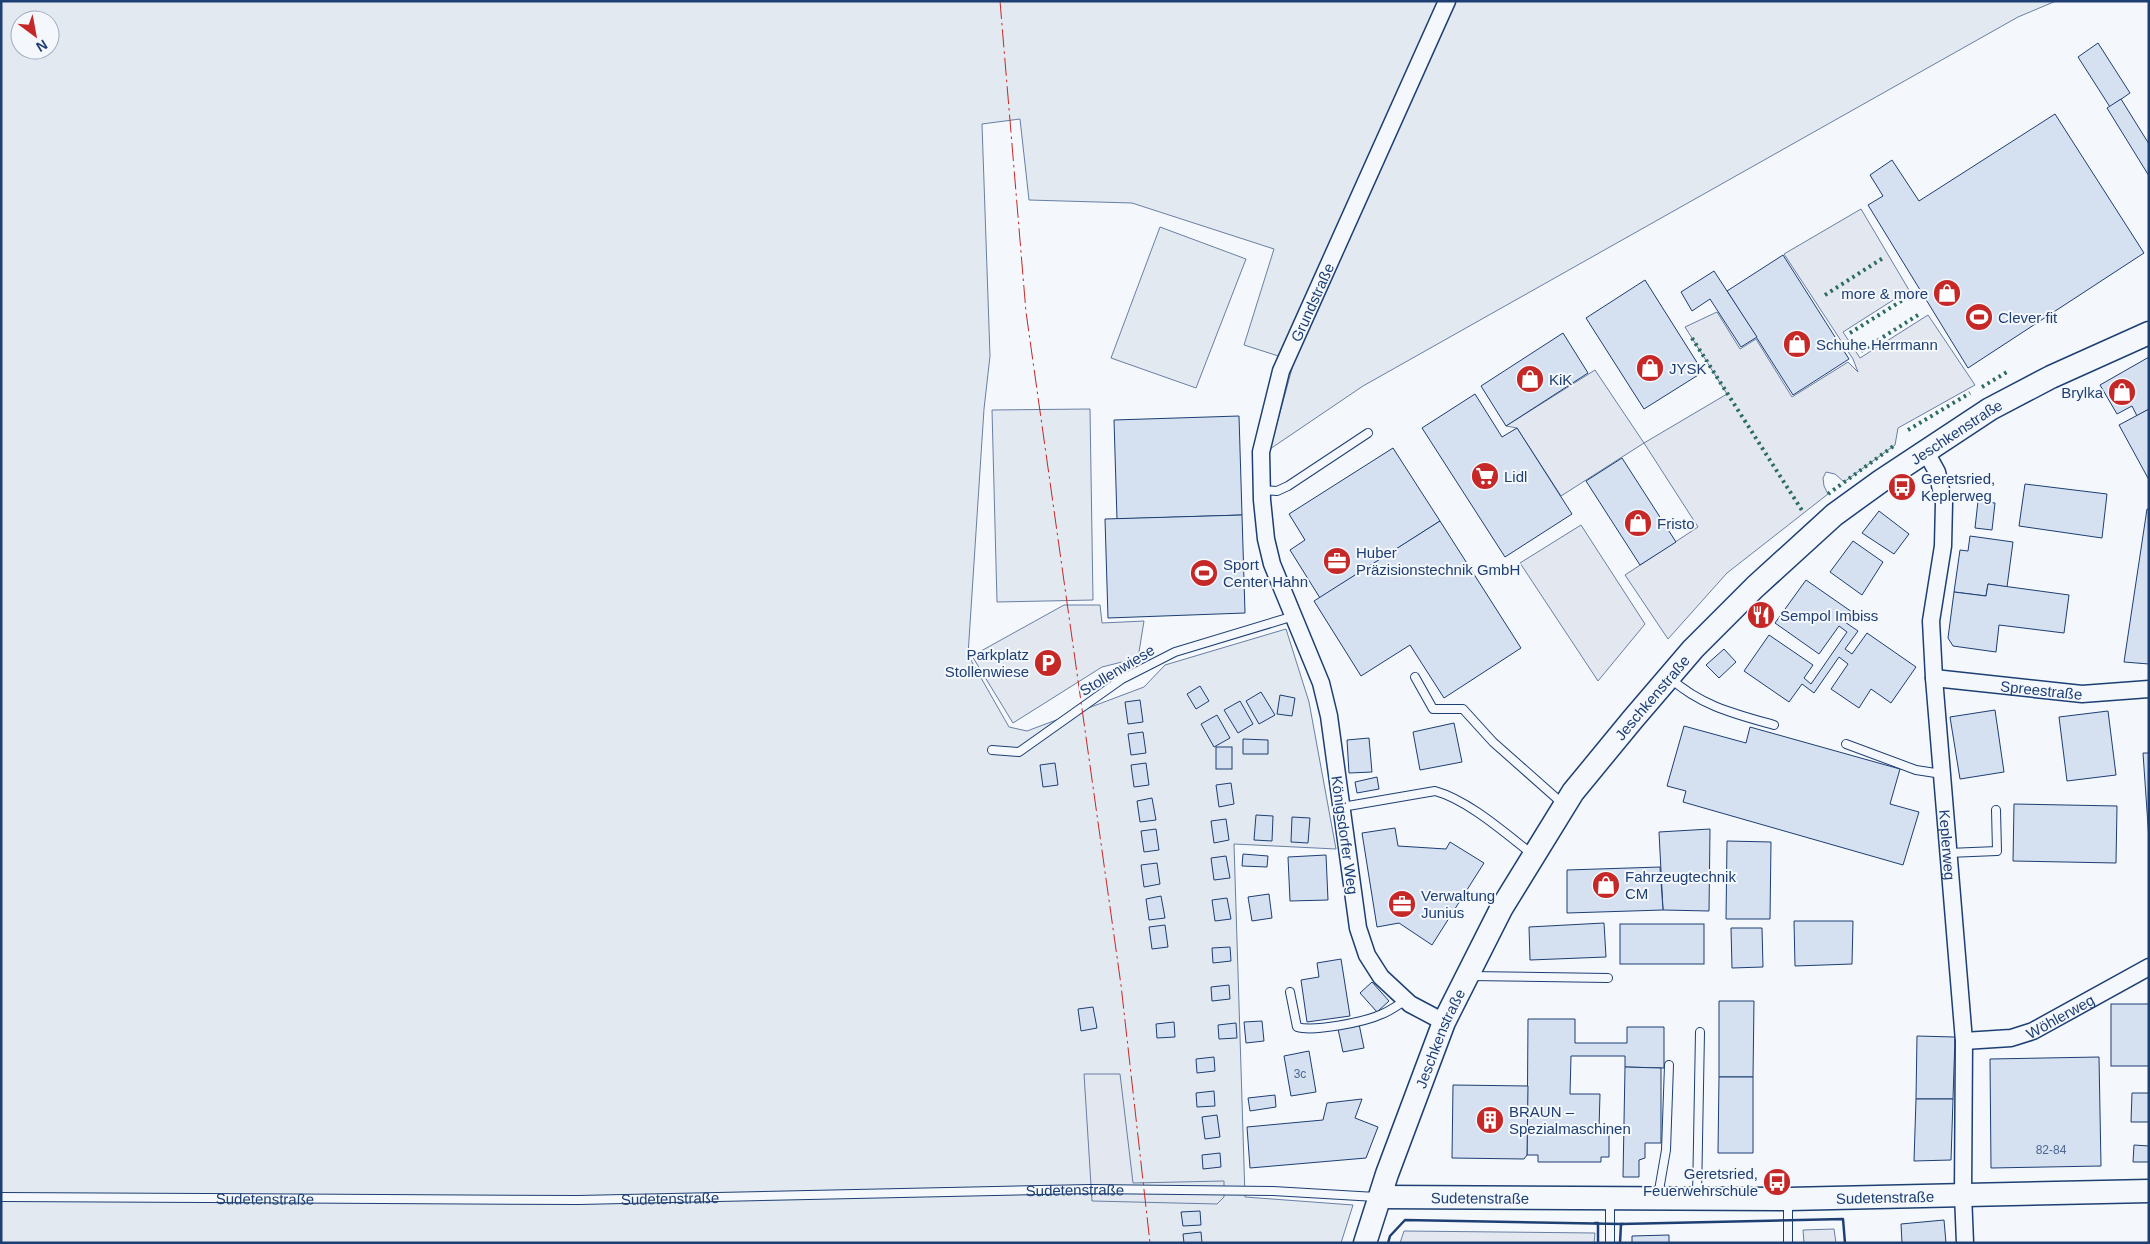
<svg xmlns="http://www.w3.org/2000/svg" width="2150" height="1244" viewBox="0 0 2150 1244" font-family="Helvetica,sans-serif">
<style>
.green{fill:#e3e9f0;stroke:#687fa3;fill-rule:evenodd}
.parking{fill:#e3e8f0;stroke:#687fa3}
.building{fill:#d5e0f0;stroke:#1d3f73}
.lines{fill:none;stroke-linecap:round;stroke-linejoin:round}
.lane-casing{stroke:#1d3f73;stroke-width:10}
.street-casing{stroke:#1d3f73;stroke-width:19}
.secondary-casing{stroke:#1d3f73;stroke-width:25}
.lane{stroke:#f4f7fb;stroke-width:8}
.street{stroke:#f4f7fb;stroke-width:16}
.secondary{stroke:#f4f7fb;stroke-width:22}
.hedge{stroke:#2c6c60;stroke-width:4;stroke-dasharray:2.5 4;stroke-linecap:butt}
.wall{stroke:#1d3f73;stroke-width:2.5}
.power{stroke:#c62828;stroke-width:1;stroke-dasharray:18 4 2.5 4;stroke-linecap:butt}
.labels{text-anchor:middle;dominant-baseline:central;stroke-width:4;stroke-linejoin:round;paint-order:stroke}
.number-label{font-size:12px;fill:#4b6792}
.poi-label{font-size:15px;fill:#1d3f73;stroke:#f4f7fb;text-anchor:start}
.street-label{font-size:15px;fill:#1d3f73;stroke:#f4f7fb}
</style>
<rect width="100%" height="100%" fill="#f4f7fb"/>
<!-- green -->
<g class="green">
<path d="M1,1H2056L2018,17L1363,386L1270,449L1294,361L1244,345L1274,249L1132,203L1029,200L1020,119L982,124L990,356L984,409L968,655L1009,727L1027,731L1144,687L1165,665L1286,629L1309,702L1336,849L1234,844L1245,1197L1353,1205L1341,1243H1ZM20,20H50V50H20Z"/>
<polygon points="1160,227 1246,259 1196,388 1111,358"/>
<polygon points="1090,409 1093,600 997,602 992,410"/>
</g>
<!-- parking -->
<g class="parking">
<polygon points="1861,209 1909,290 1843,332 1860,358 1928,315 1975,385 1898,428 1895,445 1844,482 1835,474 1826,472 1823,478 1824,486 1828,494 1727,573 1668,639 1625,575 1698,527 1644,443 1561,496 1517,428 1506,426 1595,370 1644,443 1727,394 1685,327 1717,312 1740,349 1756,339 1792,397 1848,362 1858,372 1853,359 1784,254"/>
<polygon points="1581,525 1645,624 1598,681 1520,563"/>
<polygon points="1064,605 1100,605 1102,623 1144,621 1138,658 1102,667 1013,723 972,656"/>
<polygon points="1084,1074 1120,1074 1133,1183 1224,1181 1224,1197 1217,1204 1092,1201"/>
<polygon points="1834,1229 1836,1243 1804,1243 1803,1230"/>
<polygon points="1404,1231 1595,1233 1594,1243 1400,1243"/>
</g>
<!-- building -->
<g class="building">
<polygon points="2098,43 2130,93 2110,107 2078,57"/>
<polygon points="2121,99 2149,144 2149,176 2107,108"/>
<polygon points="2055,114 2144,253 1968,368 1868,205 1883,196 1870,175 1892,160 1919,201"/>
<polygon points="1783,255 1849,359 1793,395 1727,291"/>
<polygon points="1714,271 1757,337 1741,347 1710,299 1692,311 1681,292"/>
<polygon points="1645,280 1703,372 1644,409 1586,318"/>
<polygon points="1563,333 1588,373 1506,426 1481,386"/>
<polygon points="2149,357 2149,409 2137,416 2132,406 2117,414 2100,385"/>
<polygon points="1475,394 1502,437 1517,428 1572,514 1505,557 1422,428"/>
<polygon points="2149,409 2149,480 2119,425"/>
<polygon points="1239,416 1242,515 1117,519 1114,420"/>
<polygon points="1393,448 1440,521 1320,598 1290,550 1305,540 1289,514"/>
<polygon points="1622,458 1676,542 1640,565 1586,481"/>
<polygon points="2025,484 2107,494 2102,538 2019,526"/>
<polygon points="1978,501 1995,503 1992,530 1975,528"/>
<polygon points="2147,509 2149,509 2149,664 2124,662"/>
<polygon points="1879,511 1909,534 1894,554 1862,533"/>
<polygon points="1242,515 1245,613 1108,618 1105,519"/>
<polygon points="1440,521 1521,648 1444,698 1410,645 1361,676 1314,601"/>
<polygon points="1970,536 2013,542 2007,587 1988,584 1986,596 1954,592 1960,550 1968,551"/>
<polygon points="1853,541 1883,562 1862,595 1830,572"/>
<polygon points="1806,580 1852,612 1845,622 1858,631 1845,649 1852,654 1867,633 1916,667 1891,703 1871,689 1859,708 1831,689 1848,664 1839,657 1814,693 1802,684 1789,702 1744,671 1769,635 1813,665 1804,678 1811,684 1847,632 1839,626 1819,654 1775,623"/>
<polygon points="1988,584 2069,595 2064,633 1999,625 1996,652 1953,646 1948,638 1954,592 1986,596"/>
<polygon points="1764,608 1769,614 1759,620 1755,614"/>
<polygon points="1724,649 1736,662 1719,678 1706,665"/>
<polygon points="1200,686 1209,701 1196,709 1187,694"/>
<polygon points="1261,692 1275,715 1259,724 1246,701"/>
<polygon points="1280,695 1295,698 1292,716 1277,714"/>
<polygon points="1140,700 1143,722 1128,724 1125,702"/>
<polygon points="1240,701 1253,724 1238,733 1224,710"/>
<polygon points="1995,710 2004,772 1960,779 1950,717"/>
<polygon points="2108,711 2116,775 2067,781 2059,717"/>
<polygon points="1217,715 1230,738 1214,747 1201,724"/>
<polygon points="1454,723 1462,762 1420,770 1413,732"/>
<polygon points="1684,726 1746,743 1750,727 1900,769 1890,804 1919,812 1903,865 1683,802 1686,791 1667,786"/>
<polygon points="1143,732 1146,753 1131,755 1128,734"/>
<polygon points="1369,738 1372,772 1349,773 1347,740"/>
<polygon points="1243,739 1268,740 1268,754 1243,754"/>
<rect x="1216" y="747" width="16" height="22"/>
<polygon points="2143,753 2149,753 2149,840"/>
<polygon points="1055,763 1058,785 1043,787 1040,765"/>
<polygon points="1146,763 1149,785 1134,787 1131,765"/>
<polygon points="1377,777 1379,789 1357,793 1355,782"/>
<polygon points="1231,783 1234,804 1219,807 1216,785"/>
<polygon points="1152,798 1156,820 1140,822 1137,801"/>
<polygon points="2014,804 2117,806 2116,863 2013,861"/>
<polygon points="1256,815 1273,816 1272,841 1254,840"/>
<polygon points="1292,817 1310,818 1308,843 1291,842"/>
<polygon points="1226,819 1229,840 1214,843 1211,821"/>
<polygon points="1395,828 1398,846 1446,849 1450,842 1484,863 1432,945 1399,923 1377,927 1362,833"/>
<polygon points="1156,829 1159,850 1144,852 1141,831"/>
<polygon points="1710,829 1709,911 1663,910 1659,832"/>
<polygon points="1727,841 1771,842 1770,919 1726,919"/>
<polygon points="1243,854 1268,856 1267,867 1242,866"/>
<polygon points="1326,855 1328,900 1290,901 1288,857"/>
<polygon points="1226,856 1230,878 1214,880 1211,858"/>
<polygon points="1157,863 1160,884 1144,887 1141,865"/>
<polygon points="1660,867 1663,910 1567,913 1567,870"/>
<polygon points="1269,894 1272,918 1252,921 1248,897"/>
<polygon points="1161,896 1165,918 1149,920 1146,899"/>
<polygon points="1227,898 1231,919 1215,921 1212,900"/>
<polygon points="1794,921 1853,921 1852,964 1795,966"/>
<polygon points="1604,923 1606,957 1530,960 1529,927"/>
<rect x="1620" y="924" width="84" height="40"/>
<polygon points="1165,925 1168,947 1152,949 1149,927"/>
<polygon points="1731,928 1762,928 1763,967 1732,968"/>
<polygon points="1230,947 1231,961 1213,963 1212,948"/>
<polygon points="1341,959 1350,1016 1307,1022 1301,980 1319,977 1317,963"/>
<polygon points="1372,982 1389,1001 1377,1012 1360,993"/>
<polygon points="1229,985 1230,999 1212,1001 1211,987"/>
<polygon points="1719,1001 1754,1001 1753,1077 1719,1077"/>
<rect x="2111" y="1004" width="38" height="62"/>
<polygon points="1093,1007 1097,1028 1081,1031 1078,1009"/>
<polygon points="1528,1019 1575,1019 1575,1043 1627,1043 1627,1027 1664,1027 1664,1068 1625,1067 1625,1056 1571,1056 1570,1094 1600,1094 1599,1128 1609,1128 1609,1157 1601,1157 1601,1162 1538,1162 1538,1155 1527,1155"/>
<polygon points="1262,1021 1264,1041 1246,1043 1244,1022"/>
<polygon points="1174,1022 1175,1037 1157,1038 1156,1024"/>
<polygon points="1236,1023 1237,1038 1219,1039 1218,1025"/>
<polygon points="1359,1024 1364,1048 1343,1052 1338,1029"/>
<polygon points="1917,1036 1955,1037 1953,1099 1916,1099"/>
<polygon points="1309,1051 1316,1092 1291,1096 1284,1056"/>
<polygon points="1214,1057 1215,1071 1197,1073 1196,1059"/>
<polygon points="2099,1057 2101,1166 1991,1168 1990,1059"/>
<polygon points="1625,1067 1661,1068 1661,1143 1645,1143 1645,1158 1639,1160 1639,1177 1623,1177"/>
<polygon points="1719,1077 1753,1077 1753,1153 1718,1153"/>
<polygon points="1453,1085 1528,1086 1527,1155 1524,1159 1452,1158"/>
<polygon points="1214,1091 1215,1106 1197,1107 1196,1093"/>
<polygon points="2132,1093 2149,1093 2149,1122 2131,1122"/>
<polygon points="1275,1095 1276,1107 1250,1111 1248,1098"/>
<polygon points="1362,1099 1355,1118 1378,1127 1366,1158 1250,1168 1247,1127 1323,1120 1327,1103"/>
<polygon points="1916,1099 1953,1099 1951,1160 1914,1161"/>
<polygon points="1217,1115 1220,1137 1205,1139 1202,1117"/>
<polygon points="2134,1145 2149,1146 2149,1162 2133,1162"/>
<polygon points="1220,1153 1221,1167 1203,1169 1202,1155"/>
<polygon points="1200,1211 1201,1225 1183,1226 1181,1212"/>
<polygon points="1944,1220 1946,1243 1902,1243 1901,1224"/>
<polygon points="1201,1232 1202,1243 1184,1243 1183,1234"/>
<polygon points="1669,1235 1669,1243 1632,1243 1632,1236"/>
</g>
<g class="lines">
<defs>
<g id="lane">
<polyline points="1262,490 1277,491 1288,486 1368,433"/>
<polyline points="1415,677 1433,709 1463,709 1493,742 1563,804"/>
<path d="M1670,678C1701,706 1735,714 1774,725"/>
<polyline points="1846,744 1916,770 1942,774"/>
<polyline points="992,750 1019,752 1122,679 1175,652 1294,616"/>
<path d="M1342,807L1435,791C1468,800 1505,833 1532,854"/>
<polyline points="1948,853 1997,851 1996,810"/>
<polyline points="1470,976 1608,978"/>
<path d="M1290,992L1297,1027C1314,1032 1365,1022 1382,1014C1390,1011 1398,1005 1406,1000"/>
<polyline points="1658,1196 1666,1150 1669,1065"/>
<polyline points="1697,1196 1700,1032"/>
<path id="s1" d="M1,1197L578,1200L1090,1189L1273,1191L1376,1197"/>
<polyline points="1610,1243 1610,1200"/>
<polyline points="1788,1243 1788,1200"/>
</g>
<g id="street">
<path id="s2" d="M1926,452L1937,472L1944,503L1943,546L1931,621L1934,678L1964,1041L1963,1194L1965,1243"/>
<path id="s3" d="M1934,678L2082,694L2149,689"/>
<path id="s4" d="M1444,1022L1410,1004L1381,977L1367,955L1358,928L1329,716L1321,683L1272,564L1266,539L1262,500L1261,452L1281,371L1447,1"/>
<path id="s5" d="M1964,1041L2011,1038L2033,1031L2149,967"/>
</g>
<g id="secondary">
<path id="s6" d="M1380,1197L1788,1199L2149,1191"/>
<path id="s7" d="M1365,1243L1387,1174L1444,1022L1501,909L1573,792L1633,719L1693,649L1755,587L1834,515L1881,481L1990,409L2051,377L2149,333"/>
</g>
</defs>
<!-- lane casing -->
<use href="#lane" class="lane-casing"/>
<!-- street casing -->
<use href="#street" class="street-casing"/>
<!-- secondary casing -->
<use href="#secondary" class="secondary-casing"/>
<!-- lane -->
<use href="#lane" class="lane"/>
<!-- street -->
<use href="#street" class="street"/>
<!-- secondary -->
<use href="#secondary" class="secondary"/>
<!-- hedge -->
<g class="hedge">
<polyline points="1825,295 1883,258"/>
<polyline points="1850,333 1906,298"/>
<polyline points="1692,338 1803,512"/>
<polyline points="1861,351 1918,315"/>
<polyline points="1982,387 2007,372"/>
<polyline points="1908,430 1970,393"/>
<polyline points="1828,494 1895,445"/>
</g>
<!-- wall -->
<g class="wall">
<polyline points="1595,1223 1598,1223 1598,1243"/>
<polyline points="1388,1243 1390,1236 1405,1220 1621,1224 1843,1219 1845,1243"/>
<polyline points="1620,1243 1621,1224 1623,1224"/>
</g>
<!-- power -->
<polyline class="power" points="1000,1 1026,312 1121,985 1150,1243"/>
</g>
<!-- icons -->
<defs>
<symbol id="shop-disc" viewBox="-11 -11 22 22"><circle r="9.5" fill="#c62828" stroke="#f4f7fb"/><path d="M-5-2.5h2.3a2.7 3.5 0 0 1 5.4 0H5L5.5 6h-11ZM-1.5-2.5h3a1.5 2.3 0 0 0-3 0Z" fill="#fff"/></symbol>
<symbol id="stadium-disc" viewBox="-11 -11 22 22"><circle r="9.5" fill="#c62828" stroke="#f4f7fb"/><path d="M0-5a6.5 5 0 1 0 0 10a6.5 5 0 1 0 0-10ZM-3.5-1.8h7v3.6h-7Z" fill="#fff"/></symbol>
<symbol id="supermarket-disc" viewBox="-11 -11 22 22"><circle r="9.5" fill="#c62828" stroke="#f4f7fb"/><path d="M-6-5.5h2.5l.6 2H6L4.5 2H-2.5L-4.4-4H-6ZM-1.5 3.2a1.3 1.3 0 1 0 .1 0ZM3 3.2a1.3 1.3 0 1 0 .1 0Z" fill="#fff"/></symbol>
<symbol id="bus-disc" viewBox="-11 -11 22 22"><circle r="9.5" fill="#c62828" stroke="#f4f7fb"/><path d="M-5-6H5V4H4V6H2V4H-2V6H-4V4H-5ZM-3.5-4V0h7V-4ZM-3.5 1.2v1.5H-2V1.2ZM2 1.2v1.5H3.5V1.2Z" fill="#fff"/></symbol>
<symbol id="office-disc" viewBox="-11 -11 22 22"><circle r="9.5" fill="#c62828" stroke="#f4f7fb"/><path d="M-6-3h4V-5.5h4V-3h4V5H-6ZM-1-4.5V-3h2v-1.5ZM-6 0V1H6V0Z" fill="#fff"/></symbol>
<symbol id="restaurant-disc" viewBox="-11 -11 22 22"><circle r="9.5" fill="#c62828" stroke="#f4f7fb"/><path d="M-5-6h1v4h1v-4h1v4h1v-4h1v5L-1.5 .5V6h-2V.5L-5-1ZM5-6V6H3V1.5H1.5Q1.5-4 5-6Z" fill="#fff"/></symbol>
<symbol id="parking-disc" viewBox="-11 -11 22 22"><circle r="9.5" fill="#c62828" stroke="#f4f7fb"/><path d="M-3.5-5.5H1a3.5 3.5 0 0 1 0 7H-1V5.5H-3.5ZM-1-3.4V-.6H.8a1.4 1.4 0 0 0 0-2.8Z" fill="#fff"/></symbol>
<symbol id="building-disc" viewBox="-11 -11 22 22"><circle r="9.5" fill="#c62828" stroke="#f4f7fb"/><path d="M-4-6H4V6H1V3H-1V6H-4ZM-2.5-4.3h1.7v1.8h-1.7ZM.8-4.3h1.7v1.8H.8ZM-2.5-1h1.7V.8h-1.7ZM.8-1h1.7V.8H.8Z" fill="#fff"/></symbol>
</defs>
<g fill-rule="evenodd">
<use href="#shop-disc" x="1931" y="277" width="32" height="32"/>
<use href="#stadium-disc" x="1963" y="301" width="32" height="32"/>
<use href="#shop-disc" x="1781" y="328" width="32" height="32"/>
<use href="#shop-disc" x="1634" y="352" width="32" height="32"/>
<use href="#shop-disc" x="1514" y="363" width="32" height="32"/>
<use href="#shop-disc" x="2106" y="376" width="32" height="32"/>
<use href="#supermarket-disc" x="1469" y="460" width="32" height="32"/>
<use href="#bus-disc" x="1886" y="471" width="32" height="32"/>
<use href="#shop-disc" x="1622" y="507" width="32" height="32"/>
<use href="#office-disc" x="1321" y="545" width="32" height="32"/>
<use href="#stadium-disc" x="1188" y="557" width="32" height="32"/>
<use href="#restaurant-disc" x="1745" y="599" width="32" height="32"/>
<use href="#parking-disc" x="1032" y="647" width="32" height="32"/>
<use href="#shop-disc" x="1590" y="869" width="32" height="32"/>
<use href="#office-disc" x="1386" y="888" width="32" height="32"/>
<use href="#building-disc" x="1474" y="1104" width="32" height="32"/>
<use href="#bus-disc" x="1761" y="1166" width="32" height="32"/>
</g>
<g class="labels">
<!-- number labels -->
<g class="number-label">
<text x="1300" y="1074">3c</text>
<text x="2051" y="1150">82-84</text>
</g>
<!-- poi labels -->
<g class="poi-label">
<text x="1928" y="293" text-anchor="end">more &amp; more</text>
<text x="1998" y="317">Clever fit</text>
<text x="1816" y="344">Schuhe Herrmann</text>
<text x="1669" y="368">JYSK</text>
<text x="1549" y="379">KiK</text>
<text x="2103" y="392" text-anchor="end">Brylka</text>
<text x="1504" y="476">Lidl</text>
<text x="1921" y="478">Geretsried,<tspan x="1921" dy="17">Keplerweg</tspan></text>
<text x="1657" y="523">Fristo</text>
<text x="1356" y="552">Huber<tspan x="1356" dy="17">Präzisionstechnik GmbH</tspan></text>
<text x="1223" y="564">Sport<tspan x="1223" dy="17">Center Hahn</tspan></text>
<text x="1780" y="615">Sempol Imbiss</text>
<text x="1029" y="654" text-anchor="end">Parkplatz<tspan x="1029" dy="17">Stollenwiese</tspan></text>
<text x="1625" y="876">Fahrzeugtechnik<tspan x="1625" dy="17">CM</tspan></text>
<text x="1421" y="895">Verwaltung<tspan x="1421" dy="17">Junius</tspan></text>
<text x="1509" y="1111">BRAUN –<tspan x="1509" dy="17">Spezialmaschinen</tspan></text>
<text x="1758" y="1173" text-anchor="end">Geretsried,<tspan x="1758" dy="17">Feuerwehrschule</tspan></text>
</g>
<!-- street labels -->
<g class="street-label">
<text stroke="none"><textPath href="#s4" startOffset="781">Grundstraße</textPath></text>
<text stroke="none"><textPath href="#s7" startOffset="1028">Jeschkenstraße</textPath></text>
<text transform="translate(1117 670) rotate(-31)">Stollenwiese</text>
<text stroke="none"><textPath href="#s3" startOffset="108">Spreestraße</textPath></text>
<text stroke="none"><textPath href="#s7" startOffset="622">Jeschkenstraße</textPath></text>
<text transform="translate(1345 835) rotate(82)">Königsdorfer Weg</text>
<text stroke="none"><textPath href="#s2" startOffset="398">Keplerweg</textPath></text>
<text stroke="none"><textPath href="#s5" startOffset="101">Wöhlerweg</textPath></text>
<text stroke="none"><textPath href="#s7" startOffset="218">Jeschkenstraße</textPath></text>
<text stroke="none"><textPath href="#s1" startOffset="1074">Sudetenstraße</textPath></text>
<text stroke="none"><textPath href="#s6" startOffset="505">Sudetenstraße</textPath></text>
<text stroke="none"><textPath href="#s6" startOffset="100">Sudetenstraße</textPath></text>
<text stroke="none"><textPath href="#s1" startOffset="264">Sudetenstraße</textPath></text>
<text stroke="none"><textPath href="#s1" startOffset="669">Sudetenstraße</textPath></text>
</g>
</g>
<!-- border -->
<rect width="2150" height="1244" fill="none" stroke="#1d3f73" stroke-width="5"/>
<!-- north arrow -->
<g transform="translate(35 35) rotate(148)"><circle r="24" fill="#f4f7fb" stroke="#9eadc5"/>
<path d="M0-4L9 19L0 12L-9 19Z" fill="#c62828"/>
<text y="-8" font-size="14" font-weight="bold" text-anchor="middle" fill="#1d3f73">N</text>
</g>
</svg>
